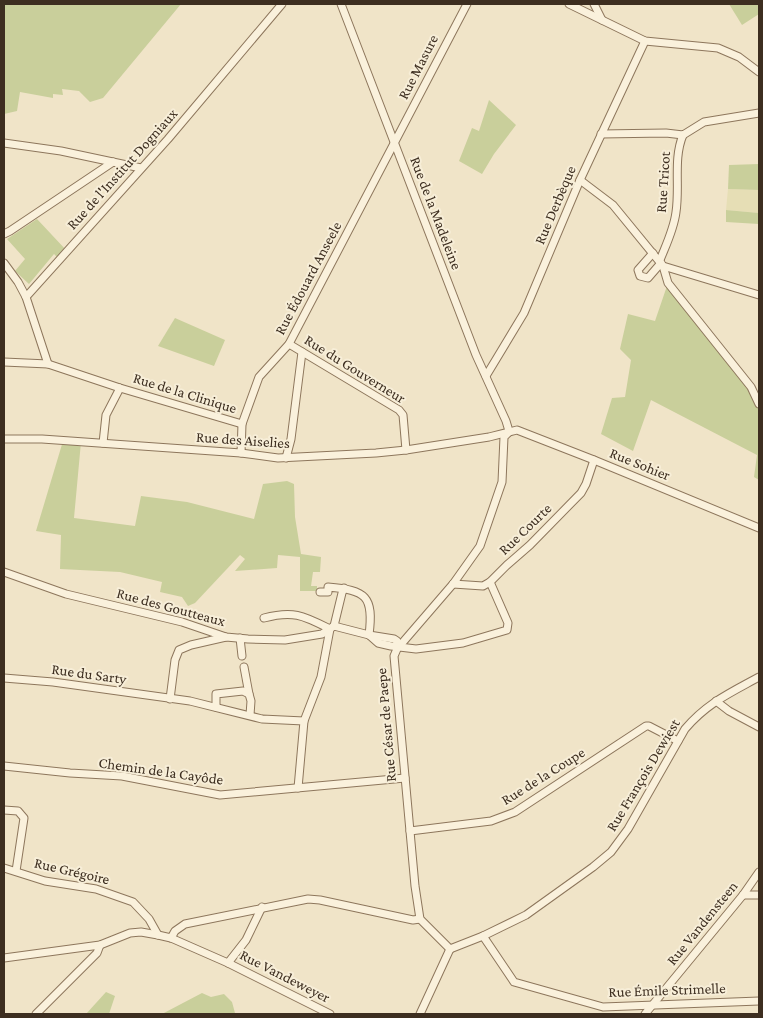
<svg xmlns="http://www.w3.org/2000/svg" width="763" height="1018" viewBox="0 0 763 1018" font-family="'Crimson Pro',serif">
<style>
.farmland{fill:#e6deb5}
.green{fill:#c9cf9b}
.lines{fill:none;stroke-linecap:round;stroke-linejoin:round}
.minor-casing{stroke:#8d765c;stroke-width:9}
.minor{stroke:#faf1dc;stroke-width:7}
.labels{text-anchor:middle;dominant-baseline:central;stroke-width:4;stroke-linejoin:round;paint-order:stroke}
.street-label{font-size:15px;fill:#3d2e20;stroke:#f7eed8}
</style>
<rect width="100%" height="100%" fill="#f0e4c8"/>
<!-- farmland -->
<polygon class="farmland" points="728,189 759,190 759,213 726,210"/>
<!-- green -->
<g class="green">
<polygon points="4,4 181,4 103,98 90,102 79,91 62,89 63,95 53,94 53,98 20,92 17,111 4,114"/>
<polygon points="729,4 759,4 759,14 742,25"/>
<polygon points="489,100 516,125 494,154 482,174 459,161 472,128 479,131"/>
<polygon points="759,164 759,190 728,189 729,165"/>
<polygon points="726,210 759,213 759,224 726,222"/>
<polygon points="37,219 66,250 57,257 54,254 29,284 15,271 25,259 7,239"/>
<polygon points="668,283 757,397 759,396 759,480 754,477 757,455 651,400 633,451 601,434 612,398 625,397 631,360 620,349 628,314 655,321"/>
<polygon points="175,318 225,340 214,366 158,346"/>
<polygon points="63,441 81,442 74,518 135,526 141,496 187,502 254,519 263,484 287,481 294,484 295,517 301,554 321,557 320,572 313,572 311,586 317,586 317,591 300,591 300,557 278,555 277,568 235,571 245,559 240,555 195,603 188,606 182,597 160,592 162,582 120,572 60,569 61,535 36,531"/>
<polygon points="106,992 115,996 109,1014 86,1014"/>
<polygon points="202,993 211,997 224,994 232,1002 235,1013 238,1014 162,1014"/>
</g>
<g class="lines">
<defs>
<g id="minor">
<polyline points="341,4 476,355 506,421 509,431"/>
<polyline points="569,4 645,41 718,48 739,57 759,72"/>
<polyline points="594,4 602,20"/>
<polyline points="601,134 666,133 683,135 704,122 759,113"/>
<polyline points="4,143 61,151 141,168"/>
<polyline points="580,180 613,205 663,266 759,295"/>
<polyline points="4,234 10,231 113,162"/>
<polyline points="653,253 638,270 640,276 648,278 661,263"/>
<path d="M660,260C666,245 674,229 676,212C680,186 673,159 683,135"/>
<polyline points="4,263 18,282 26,297 48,364"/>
<polyline points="663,266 668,283 751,387 759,404"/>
<polyline points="26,297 168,139 282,4"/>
<polyline points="289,344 399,410 403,415 406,450"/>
<polyline points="4,362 48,364 120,388 242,424"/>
<polyline points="486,376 524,313 580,180 645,41"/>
<polyline points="4,439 42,439 241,453 278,458 376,453 406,450 489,437 517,430 594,460 759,528"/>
<polyline points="103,443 106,415 120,388"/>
<polyline points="241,453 242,424 259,377 289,344 467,4"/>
<polyline points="286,458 291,439 302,352"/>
<polyline points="4,572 66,594 182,622 226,637 248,639 285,640 322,634 334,626"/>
<polyline points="453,584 483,586 490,582 507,565 530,545 581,493 586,484 594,460"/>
<path d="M320,592H328V587C366,590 374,596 369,635"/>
<path d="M264,618C294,610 304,616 330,629L321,677L304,721L298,788"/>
<polyline points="334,626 369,635 394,639 397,641 400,646"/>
<polyline points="334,626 342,593 344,588"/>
<polyline points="369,635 378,643 391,646 416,649 463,643 507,630 508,623 490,582"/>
<polyline points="240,638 242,656"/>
<polyline points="244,667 249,694"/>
<polyline points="4,678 53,682 190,701 262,719 304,721"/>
<polyline points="170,699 175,660 179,650 191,645 226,637"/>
<polyline points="716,701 729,711 759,727"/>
<polyline points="216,707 216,694 243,691 249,694 251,701 250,715"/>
<polyline points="4,766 70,773 122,776 220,795 405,778"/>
<polyline points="4,810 18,811 24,818 16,871"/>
<polyline points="410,831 491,821 515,812 646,726 649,726 678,741"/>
<polyline points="4,868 45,881 96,889 133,902 149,919 158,935"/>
<polyline points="743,895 759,895"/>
<polyline points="483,936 514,982 603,1007 759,1001"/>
<polyline points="171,938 175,931 185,924 308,899 320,900 413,920 420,919"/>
<polyline points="450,949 420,919 415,886 394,656 397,649 453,584 480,546 502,482 504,437 509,432"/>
<path d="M450,949L483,936L526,915L593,867L611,852L628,829L685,729C707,703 730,693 759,677"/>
<polyline points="4,958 100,945 130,933 141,932 158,935 171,938 228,963 330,1014"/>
<polyline points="228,963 246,940 262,907"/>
<polyline points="36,1014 97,953 100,945"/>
<polyline points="420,1014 450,949"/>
<polyline points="645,1014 743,895 759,872"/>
</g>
</defs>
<!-- minor casing -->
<use href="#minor" class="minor-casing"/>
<!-- minor -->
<use href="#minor" class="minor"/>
</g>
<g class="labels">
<!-- street labels -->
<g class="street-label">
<text transform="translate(418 67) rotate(-63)">Rue Masure</text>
<text transform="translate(122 169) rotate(-48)">Rue de l'Institut Dogniaux</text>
<text transform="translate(663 182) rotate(-86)">Rue Tricot</text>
<text transform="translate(555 205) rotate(-67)">Rue Derbèque</text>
<text transform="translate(436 213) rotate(69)">Rue de la Madeleine</text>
<text transform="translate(308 278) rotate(-62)">Rue Édouard Anseele</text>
<text transform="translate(355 369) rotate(32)">Rue du Gouverneur</text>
<text transform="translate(185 393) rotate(17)">Rue de la Clinique</text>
<text transform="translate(243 440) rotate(4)">Rue des Aiselies</text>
<text transform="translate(640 464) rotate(22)">Rue Sohier</text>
<text transform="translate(525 529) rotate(-44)">Rue Courte</text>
<text transform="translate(171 607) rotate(15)">Rue des Goutteaux</text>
<text transform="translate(89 674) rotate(8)">Rue du Sarty</text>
<text transform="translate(386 725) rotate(-95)">Rue César de Paepe</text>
<text transform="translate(161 771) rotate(8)">Chemin de la Cayôde</text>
<text transform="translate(643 775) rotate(-59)">Rue François Dewiest</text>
<text transform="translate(543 776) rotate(-32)">Rue de la Coupe</text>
<text transform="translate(72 871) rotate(13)">Rue Grégoire</text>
<text transform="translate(702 923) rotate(-51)">Rue Vandensteen</text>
<text transform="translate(285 976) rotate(27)">Rue Vandeweyer</text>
<text transform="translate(667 990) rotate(-2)">Rue Émile Strimelle</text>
</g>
</g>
<!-- border -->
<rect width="763" height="1018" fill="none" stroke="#3d2e20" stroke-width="10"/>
</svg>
